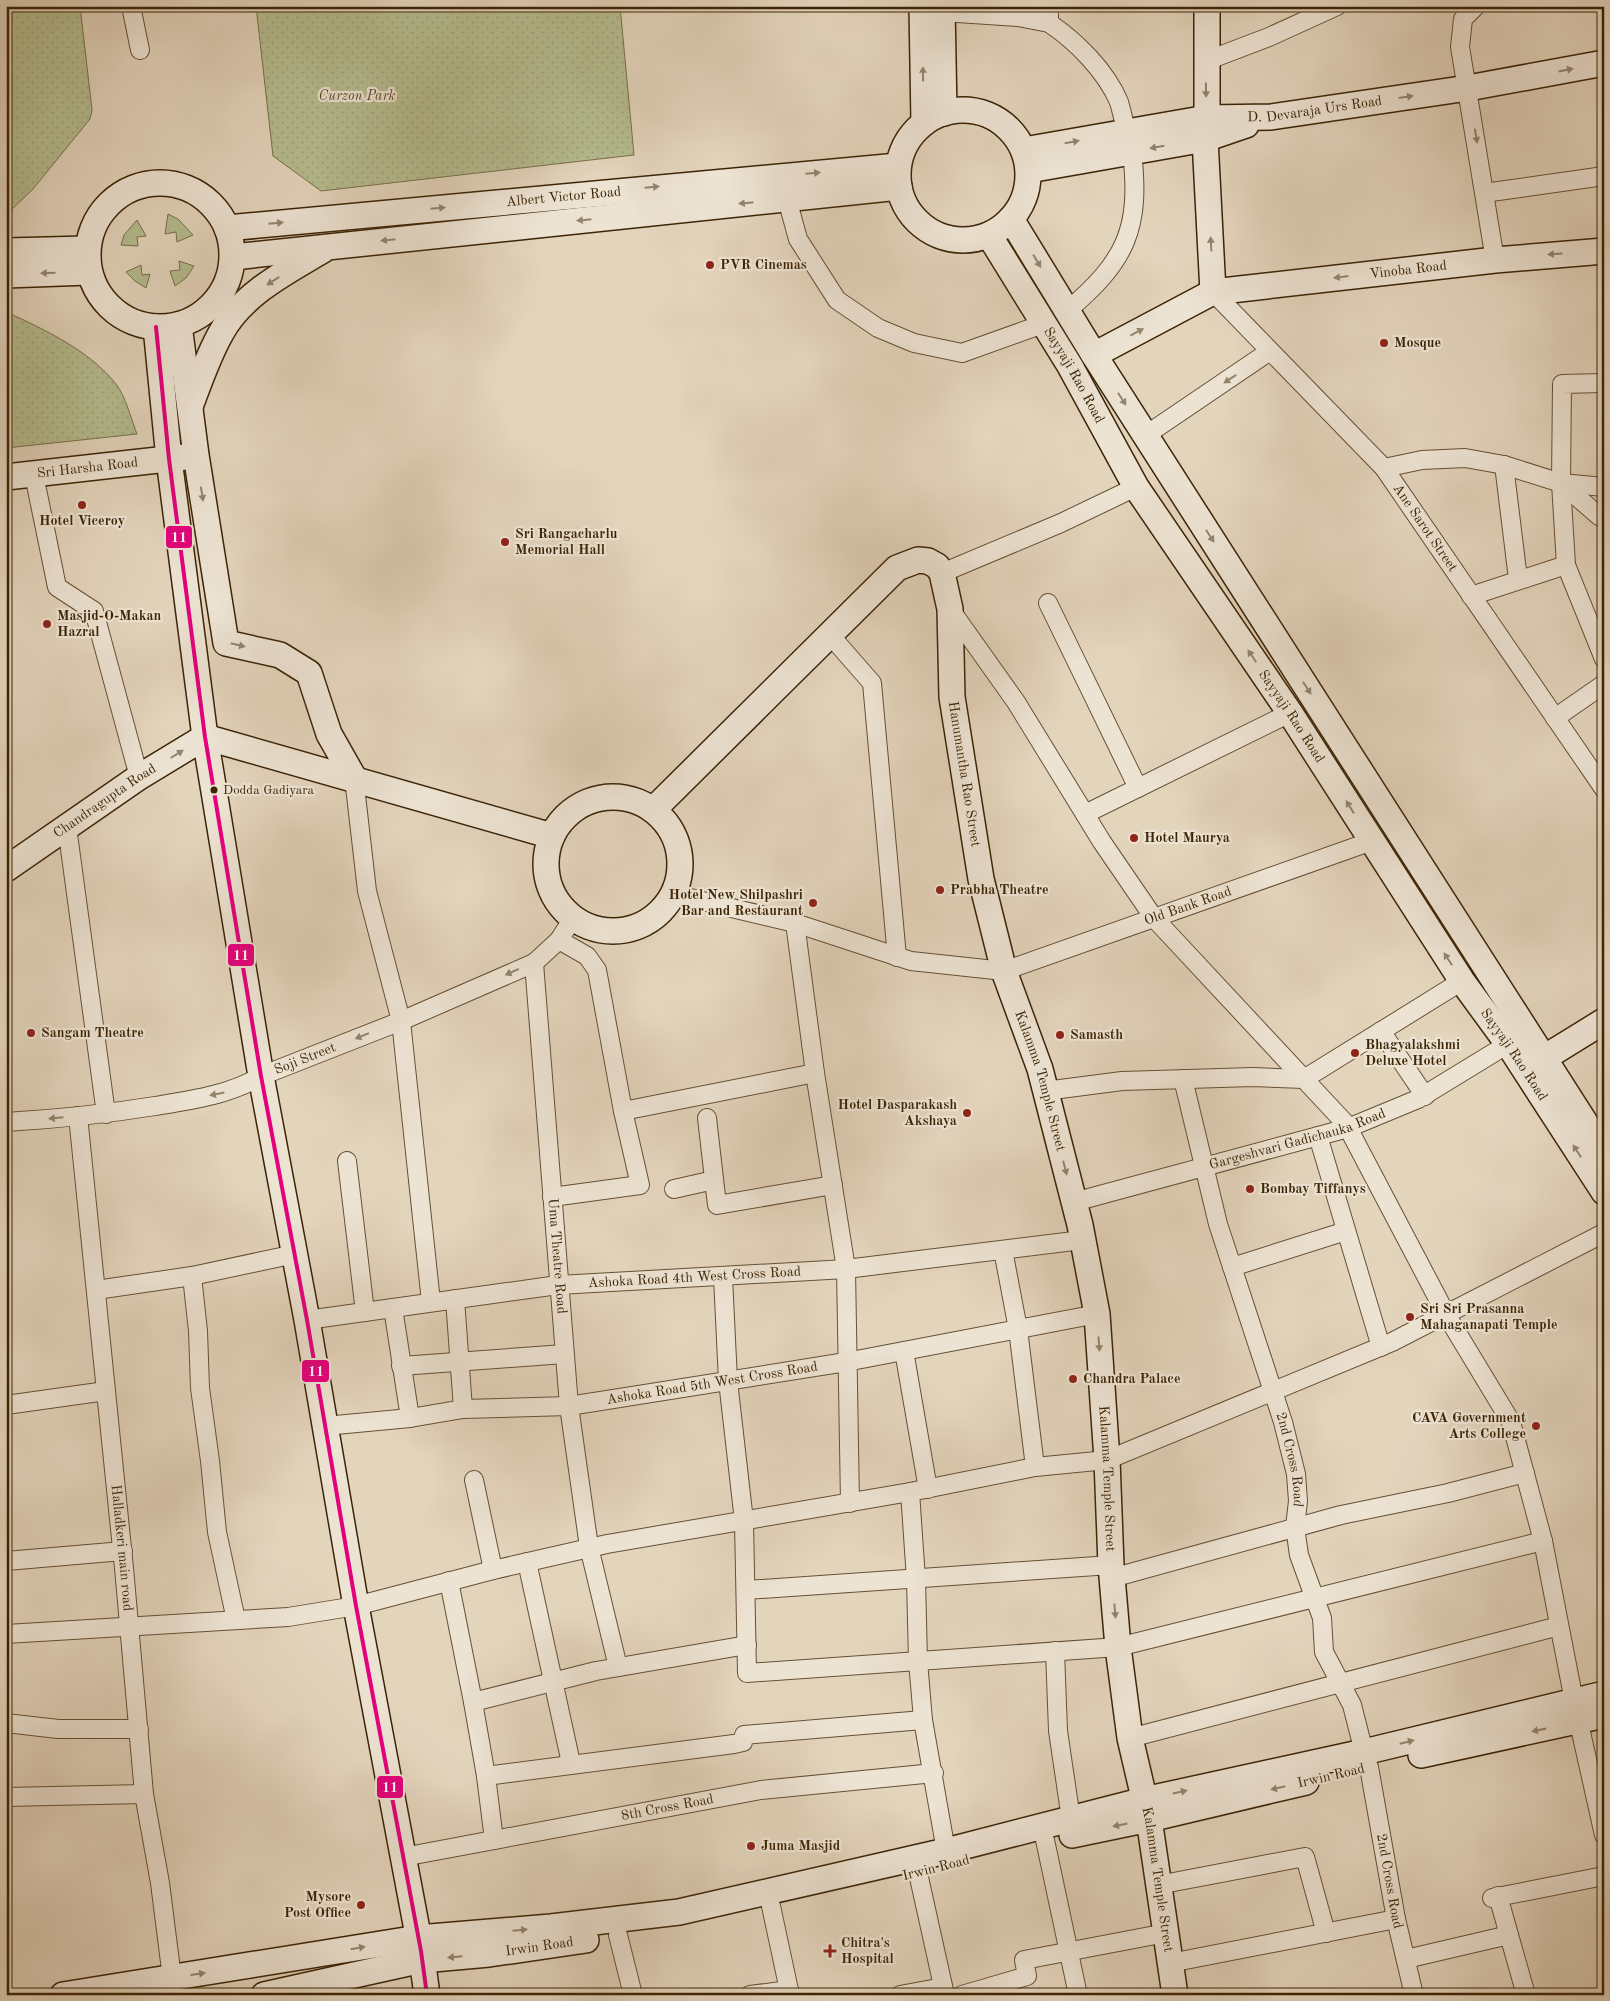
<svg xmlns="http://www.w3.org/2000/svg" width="1610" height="2001" viewBox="0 0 1610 2001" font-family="'Old Standard TT',serif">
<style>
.green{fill:#b5bc8f;stroke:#78704a}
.park{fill:url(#park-dots);stroke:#78704a}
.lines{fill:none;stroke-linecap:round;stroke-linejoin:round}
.street-casing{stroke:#665033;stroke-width:20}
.secondary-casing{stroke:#3c2405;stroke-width:28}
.street{stroke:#ede3d3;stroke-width:18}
.secondary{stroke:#ede3d3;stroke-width:25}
.bus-1-casing{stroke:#ede3d3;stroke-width:8}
.bus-1{stroke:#e5007d;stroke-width:4}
.oneway{fill:#94846c}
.poi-dot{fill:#8f2418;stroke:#ede3d3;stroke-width:2}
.bus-dot{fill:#3c2405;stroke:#ede3d3;stroke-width:2}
.labels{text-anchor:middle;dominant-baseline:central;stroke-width:4.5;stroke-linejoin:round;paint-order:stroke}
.bus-label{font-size:13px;fill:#3c2405;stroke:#ede3d3;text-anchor:start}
.park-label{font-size:14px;font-style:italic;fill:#5a4a28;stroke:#ede3d3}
.street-label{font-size:14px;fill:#3c2405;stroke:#ede3d3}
.poi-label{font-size:14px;font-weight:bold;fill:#3c2405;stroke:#ede3d3;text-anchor:start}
.line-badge{stroke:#ede3d3;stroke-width:2}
.badge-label{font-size:14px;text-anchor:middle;font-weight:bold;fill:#fff}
</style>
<defs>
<pattern id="park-dots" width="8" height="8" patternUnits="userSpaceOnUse" patternTransform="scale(1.25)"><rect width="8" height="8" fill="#b5bc8f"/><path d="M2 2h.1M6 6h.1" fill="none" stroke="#9da17a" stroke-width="1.8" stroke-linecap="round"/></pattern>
</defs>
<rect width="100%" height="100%" fill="#e3d4bc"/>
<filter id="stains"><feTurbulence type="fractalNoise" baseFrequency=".004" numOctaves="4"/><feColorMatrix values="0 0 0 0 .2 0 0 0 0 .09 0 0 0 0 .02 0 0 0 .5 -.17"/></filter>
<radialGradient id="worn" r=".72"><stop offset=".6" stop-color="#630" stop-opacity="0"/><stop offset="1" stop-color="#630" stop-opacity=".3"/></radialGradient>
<!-- green -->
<g class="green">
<polygon points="168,214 178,219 193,235 177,242 176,232 165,234"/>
<polygon points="137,220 146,236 137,237 138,246 121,245 124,235"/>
<polygon points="179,261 194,266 186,278 175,286 170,271 180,270"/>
<polygon points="141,265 142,275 150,274 146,288 135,281 126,272"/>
</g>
<!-- park -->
<g class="park">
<polygon points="6,6 80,6 92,110 90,119 33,189 6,215"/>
<polygon points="256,6 620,6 634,155 321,191 273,156"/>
<path d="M6,312C44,329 90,351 116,384C126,397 131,419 137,434L6,448Z"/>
</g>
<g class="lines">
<defs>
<g id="street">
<polyline points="131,6 140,50"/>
<path d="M1049,6V23C1076,41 1106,71 1119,102C1122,112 1124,123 1127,133"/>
<polyline points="1476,6 1463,19 1460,47 1495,260"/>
<polyline points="942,12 1018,17 1049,23"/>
<polyline points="1206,61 1269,37 1337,6"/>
<polyline points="1484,193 1604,176"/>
<polyline points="787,199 798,239 837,300 878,328 914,343 962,353 1043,324"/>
<path id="s1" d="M1213,292L1384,468L1604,789"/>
<path d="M1067,311C1126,261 1141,229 1132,152"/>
<polyline points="1146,435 1270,351"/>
<polyline points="1504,465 1518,579"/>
<polyline points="1384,468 1422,460 1465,458 1504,465 1561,483 1599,516 1604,518"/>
<polyline points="34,475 57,587 94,611 139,777"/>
<polyline points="1561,483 1604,487"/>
<polyline points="1566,565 1561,483 1562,384 1604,383"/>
<polyline points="942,573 1061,523 1136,487"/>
<polyline points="1471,596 1566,565 1604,659"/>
<polyline points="1048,603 1138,788"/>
<polyline points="950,609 1016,702 1102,842 1154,918 1346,1124 1447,1316 1511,1422 1543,1541 1574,1701 1604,1835"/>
<polyline points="830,635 872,683 897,957"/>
<polyline points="1555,718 1604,684"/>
<polyline points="354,778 367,891 401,1021 431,1302"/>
<polyline points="1085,814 1290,713"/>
<polyline points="67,827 106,1114"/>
<path id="s2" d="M673,894L795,923L911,961L1004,971L1372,841"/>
<polyline points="795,923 815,1073 846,1269 850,1503"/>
<path id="s3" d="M534,963L569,1406L589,1547L618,1667"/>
<polyline points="1381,1031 1425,1096"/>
<path id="s4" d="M1183,1079L1218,1224L1283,1422L1296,1474L1298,1501L1295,1527L1299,1555L1322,1618L1324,1652L1352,1705L1364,1752"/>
<polyline points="1045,1091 1122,1081 1253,1077 1304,1079 1462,981"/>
<polyline points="623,1111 815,1073"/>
<path id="s5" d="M78,1116L124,1568L144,1794L160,1883L172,1978"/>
<polyline points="707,1118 717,1205 833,1185"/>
<path id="s6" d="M6,1122C56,1119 106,1114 155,1106C192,1100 229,1095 261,1076L401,1021L534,963L559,940L573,918"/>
<polyline points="1318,1136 1381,1347"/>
<polyline points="347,1161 365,1312"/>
<polyline points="674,1189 714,1180"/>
<polyline points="552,1197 640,1185 623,1111 597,970 587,956 559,940"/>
<path id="s7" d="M1074,1202L1348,1128L1418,1099L1508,1044"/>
<polyline points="1003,1250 1018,1329 1035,1467"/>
<polyline points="1232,1267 1346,1231"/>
<polyline points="192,1276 198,1331 200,1388 210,1461 217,1532 236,1620"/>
<polyline points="723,1277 728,1381 744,1521 747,1673 1118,1647 1543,1541"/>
<polyline points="96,1290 192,1276 295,1254"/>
<polyline points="455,1299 463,1409"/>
<polyline points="393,1308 410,1418"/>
<path id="s8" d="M307,1320L558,1285L846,1269L1082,1240"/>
<polyline points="904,1351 928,1489"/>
<polyline points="401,1366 564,1354"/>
<polyline points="6,1405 106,1391"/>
<path id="s9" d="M325,1426L410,1418L463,1409L569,1406L846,1362L1097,1314"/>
<polyline points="474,1480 493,1570"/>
<polyline points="910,1492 916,1579 918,1661 923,1720 946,1851"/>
<polyline points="6,1561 123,1551"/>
<polyline points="527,1562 571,1763"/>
<polyline points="1112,1578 1341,1515 1448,1493 1525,1473"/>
<polyline points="449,1581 473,1702 596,1671 747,1645"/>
<polyline points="746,1590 1111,1565"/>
<polyline points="6,1634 288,1617 356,1606 493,1570 607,1544 910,1492 1035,1467 1107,1460 1392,1342 1604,1233"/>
<polyline points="1055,1651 1058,1731 1071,1819"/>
<polyline points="473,1702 486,1776 494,1840"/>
<polyline points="6,1723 58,1729 139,1729"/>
<polyline points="1130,1738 1559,1626"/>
<path id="s10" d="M1369,1767L1396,1919L1414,1995"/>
<polyline points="486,1776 734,1744 743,1742 744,1735 923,1720"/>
<polyline points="6,1797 144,1794"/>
<polyline points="1045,1840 1078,1995"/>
<path id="s11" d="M403,1857L761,1790L934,1773"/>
<polyline points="918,1873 945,1995"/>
<polyline points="1158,1885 1305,1857 1326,1933"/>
<polyline points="1498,1896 1526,1995"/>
<polyline points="1492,1898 1604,1876"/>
<polyline points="771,1906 790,1995"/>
<polyline points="618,1935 633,1995"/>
<polyline points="1406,1959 1509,1935"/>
<polyline points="1170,1963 1396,1919"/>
<polyline points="750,1995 789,1990"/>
<polyline points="900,1995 943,1987"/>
<polyline points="962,1995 1027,1976 1024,1960 1166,1933"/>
</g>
<g id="secondary">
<polyline points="922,6 924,123"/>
<polyline points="942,6 944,113"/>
<circle cx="963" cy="175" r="65"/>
<polyline points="1207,118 1207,6"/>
<polyline points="1205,139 1213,292"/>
<path id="s12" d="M1024,150L1207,118L1271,117L1468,88L1604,63"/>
<polyline points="1029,170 1205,139 1246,125"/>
<circle cx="160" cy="255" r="72"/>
<polyline points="1011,219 1094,355 1604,1152"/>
<path id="s13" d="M227,228L898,166"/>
<path id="s14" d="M989,235L1070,366L1136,487L1290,713L1462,981L1508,1044L1604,1192"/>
<polyline points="6,251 87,249"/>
<polyline points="233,257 899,187"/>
<polyline points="6,275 89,272"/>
<polyline points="179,325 196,455 226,643 280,655 309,673 329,734 354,778"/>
<polyline points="156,327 169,459 205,737 261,1076 307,1320 356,1606 421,1951 427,1995"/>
<path id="s15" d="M1094,355L1213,292L1495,260L1604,251"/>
<path d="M191,404C200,380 208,356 221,333C242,294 286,272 323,250"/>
<path id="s16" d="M6,477L185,457"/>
<polyline points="205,737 552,836"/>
<circle cx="613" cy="864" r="67"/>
<path id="s17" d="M653,810L897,568L918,560L928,561L937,566L942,573L950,609L952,697L981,879L1004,971L1040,1069L1080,1225L1097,1314L1107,1460L1111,1565L1118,1647L1130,1738L1149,1819L1175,1995"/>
<path id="s18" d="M6,869L139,777L205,737"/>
<polyline points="1544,1058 1604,1021"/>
<polyline points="1421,1755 1604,1715"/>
<polyline points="1072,1835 1149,1819 1306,1782"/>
<polyline points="63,1995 418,1938 551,1927 679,1912 946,1851 1144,1800 1364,1752 1604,1694"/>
<path id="s19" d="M264,1995L422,1960L489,1954L586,1940"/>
</g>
</defs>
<!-- street casing -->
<use href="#street" class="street-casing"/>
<!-- secondary casing -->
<use href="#secondary" class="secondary-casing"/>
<!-- street -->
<use href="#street" class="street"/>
<!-- secondary -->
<use href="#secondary" class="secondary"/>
<defs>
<polyline id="bus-1" points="156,327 169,459 205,737 261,1076 307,1320 356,1606 421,1951 427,1995"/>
</defs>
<!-- bus-1 casing -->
<use href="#bus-1" class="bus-1-casing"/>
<!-- bus-1 -->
<use href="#bus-1" class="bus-1"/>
</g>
<!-- one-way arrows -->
<defs><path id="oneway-solid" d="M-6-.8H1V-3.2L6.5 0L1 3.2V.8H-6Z" transform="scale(1.25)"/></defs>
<g class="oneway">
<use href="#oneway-solid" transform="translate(1566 70) rotate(-11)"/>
<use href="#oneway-solid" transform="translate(923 74) rotate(-91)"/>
<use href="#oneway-solid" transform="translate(1206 90) rotate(89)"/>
<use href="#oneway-solid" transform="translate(1406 97) rotate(-8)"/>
<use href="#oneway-solid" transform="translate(1476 136) rotate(81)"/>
<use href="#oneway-solid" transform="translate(1072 142) rotate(-10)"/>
<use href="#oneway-solid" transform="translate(1157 147) rotate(170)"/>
<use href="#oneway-solid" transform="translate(813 173) rotate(-5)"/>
<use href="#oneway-solid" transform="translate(652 187) rotate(-5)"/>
<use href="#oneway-solid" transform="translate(746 203) rotate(174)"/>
<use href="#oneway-solid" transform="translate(438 208) rotate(-5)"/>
<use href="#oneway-solid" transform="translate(584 220) rotate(174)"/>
<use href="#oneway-solid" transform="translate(276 223) rotate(-5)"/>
<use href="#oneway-solid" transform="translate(388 240) rotate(174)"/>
<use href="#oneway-solid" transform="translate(1211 244) rotate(-93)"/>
<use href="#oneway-solid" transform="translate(1555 254) rotate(176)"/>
<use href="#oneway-solid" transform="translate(1037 261) rotate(59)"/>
<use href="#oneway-solid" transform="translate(48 273) rotate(178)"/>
<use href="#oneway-solid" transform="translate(1341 277) rotate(173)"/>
<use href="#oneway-solid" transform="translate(273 281) rotate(147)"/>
<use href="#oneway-solid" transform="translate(1137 332) rotate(-28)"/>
<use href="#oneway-solid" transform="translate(1230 379) rotate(146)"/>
<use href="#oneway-solid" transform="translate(1122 399) rotate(57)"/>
<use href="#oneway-solid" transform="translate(202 494) rotate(81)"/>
<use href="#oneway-solid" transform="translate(1210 536) rotate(57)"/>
<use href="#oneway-solid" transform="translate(238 645) rotate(13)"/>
<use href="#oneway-solid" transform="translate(1252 656) rotate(-124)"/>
<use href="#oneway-solid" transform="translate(1307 688) rotate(57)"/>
<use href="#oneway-solid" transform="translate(177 754) rotate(-32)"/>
<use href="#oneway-solid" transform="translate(1350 807) rotate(-122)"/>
<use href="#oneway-solid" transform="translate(1448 959) rotate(-123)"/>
<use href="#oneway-solid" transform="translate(512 972) rotate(156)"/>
<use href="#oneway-solid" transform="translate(362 1036) rotate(158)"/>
<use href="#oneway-solid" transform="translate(217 1094) rotate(169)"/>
<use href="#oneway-solid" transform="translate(56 1118) rotate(175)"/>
<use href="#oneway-solid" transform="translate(1577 1151) rotate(-123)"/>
<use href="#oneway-solid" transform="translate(1065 1168) rotate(75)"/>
<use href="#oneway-solid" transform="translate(1099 1344) rotate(86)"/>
<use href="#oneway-solid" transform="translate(1115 1611) rotate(85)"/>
<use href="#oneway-solid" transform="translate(1539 1730) rotate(168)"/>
<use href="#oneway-solid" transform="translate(1407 1742) rotate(-14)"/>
<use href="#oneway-solid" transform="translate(1278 1788) rotate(167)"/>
<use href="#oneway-solid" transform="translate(1180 1792) rotate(-12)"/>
<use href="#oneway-solid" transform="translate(1120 1825) rotate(169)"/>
<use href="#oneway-solid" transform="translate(520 1930) rotate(-5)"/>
<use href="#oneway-solid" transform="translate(358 1948) rotate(-10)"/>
<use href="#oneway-solid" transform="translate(455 1957) rotate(175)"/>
<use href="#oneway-solid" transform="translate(198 1974) rotate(-8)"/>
</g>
<!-- markers -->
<g class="poi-dot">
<circle cx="710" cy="265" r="5"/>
<circle cx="1384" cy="343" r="5"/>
<circle cx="82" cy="505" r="5"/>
<circle cx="505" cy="542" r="5"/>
<circle cx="47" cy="624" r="5"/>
<circle cx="1134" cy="838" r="5"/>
<circle cx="940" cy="890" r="5"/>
<circle cx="813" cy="903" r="5"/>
<circle cx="31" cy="1033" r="5"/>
<circle cx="1060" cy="1035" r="5"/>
<circle cx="1355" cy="1053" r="5"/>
<circle cx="967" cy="1113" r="5"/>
<circle cx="1250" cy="1189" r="5"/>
<circle cx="1410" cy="1317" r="5"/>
<circle cx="1073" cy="1379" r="5"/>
<circle cx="1536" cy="1426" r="5"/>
<circle cx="751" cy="1846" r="5"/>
<circle cx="361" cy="1905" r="5"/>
<path d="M827.5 1943.5h5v5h5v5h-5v5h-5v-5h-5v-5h5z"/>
</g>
<circle class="bus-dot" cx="214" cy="790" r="4.5"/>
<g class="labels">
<!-- bus labels -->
<g class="bus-label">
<text x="223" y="790">Dodda Gadiyara</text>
</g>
<!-- park labels -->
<g class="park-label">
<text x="357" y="96">Curzon Park</text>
</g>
<!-- street labels -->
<g class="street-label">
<text stroke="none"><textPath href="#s12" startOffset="294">D. Devaraja Urs Road</textPath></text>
<text stroke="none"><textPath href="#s13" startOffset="338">Albert Victor Road</textPath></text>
<text stroke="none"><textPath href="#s15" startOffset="331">Vinoba Road</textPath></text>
<text stroke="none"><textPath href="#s14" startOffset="164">Sayyaji Rao Road</textPath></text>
<text stroke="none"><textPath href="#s16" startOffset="82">Sri Harsha Road</textPath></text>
<text stroke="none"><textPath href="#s1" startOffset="318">Ane Sarot Street</textPath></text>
<text stroke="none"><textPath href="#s14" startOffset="569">Sayyaji Rao Road</textPath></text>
<text stroke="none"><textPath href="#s17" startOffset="598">Hanumantha Rao Street</textPath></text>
<text stroke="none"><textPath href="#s18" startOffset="120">Chandragupta Road</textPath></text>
<text stroke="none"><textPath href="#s2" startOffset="536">Old Bank Road</textPath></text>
<text stroke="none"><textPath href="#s14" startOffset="974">Sayyaji Rao Road</textPath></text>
<text stroke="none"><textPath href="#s6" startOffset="308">Soji Street</textPath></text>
<text stroke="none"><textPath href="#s17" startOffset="915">Kalamma Temple Street</textPath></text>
<text stroke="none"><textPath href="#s7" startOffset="232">Gargeshvari Gadichauka Road</textPath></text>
<text stroke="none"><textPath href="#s3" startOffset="294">Uma Theatre Road</textPath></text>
<text stroke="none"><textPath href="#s8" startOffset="390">Ashoka Road 4th West Cross Road</textPath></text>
<text stroke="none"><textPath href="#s9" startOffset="390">Ashoka Road 5th West Cross Road</textPath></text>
<text stroke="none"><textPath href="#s4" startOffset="396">2nd Cross Road</textPath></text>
<text stroke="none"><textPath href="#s17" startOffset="1320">Kalamma Temple Street</textPath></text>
<text stroke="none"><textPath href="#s5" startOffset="434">Halladkeri main road</textPath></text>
<text transform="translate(1331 1776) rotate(-13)">Irwin Road</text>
<text stroke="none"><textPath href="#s11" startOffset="269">8th Cross Road</textPath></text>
<text transform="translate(936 1868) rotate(-14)">Irwin Road</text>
<text stroke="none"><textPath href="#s17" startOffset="1725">Kalamma Temple Street</textPath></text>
<text stroke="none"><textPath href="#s10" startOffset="116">2nd Cross Road</textPath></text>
<text stroke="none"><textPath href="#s19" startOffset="280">Irwin Road</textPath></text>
</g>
<!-- poi labels -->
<g class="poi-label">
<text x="720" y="265">PVR Cinemas</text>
<text x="1394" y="343">Mosque</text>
<text x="82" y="521" text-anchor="middle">Hotel Viceroy</text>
<text x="515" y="534">Sri Rangacharlu<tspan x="515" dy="16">Memorial Hall</tspan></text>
<text x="57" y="616">Masjid-O-Makan<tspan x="57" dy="16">Hazral</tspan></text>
<text x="1144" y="838">Hotel Maurya</text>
<text x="950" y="890">Prabha Theatre</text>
<text x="803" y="895" text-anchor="end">Hotel New Shilpashri<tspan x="803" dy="16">Bar and Restaurant</tspan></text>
<text x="41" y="1033">Sangam Theatre</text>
<text x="1070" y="1035">Samasth</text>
<text x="1365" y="1045">Bhagyalakshmi<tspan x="1365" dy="16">Deluxe Hotel</tspan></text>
<text x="957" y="1105" text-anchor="end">Hotel Dasparakash<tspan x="957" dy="16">Akshaya</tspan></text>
<text x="1260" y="1189">Bombay Tiffanys</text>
<text x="1420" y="1309">Sri Sri Prasanna<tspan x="1420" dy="16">Mahaganapati Temple</tspan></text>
<text x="1083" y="1379">Chandra Palace</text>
<text x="1526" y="1418" text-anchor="end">CAVA Government<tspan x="1526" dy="16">Arts College</tspan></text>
<text x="761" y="1846">Juma Masjid</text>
<text x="351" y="1897" text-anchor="end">Mysore<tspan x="351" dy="16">Post Office</tspan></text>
<text x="841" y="1943">Chitra's<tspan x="841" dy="16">Hospital</tspan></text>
</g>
</g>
<g class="line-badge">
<rect x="165" y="525" width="28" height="24" rx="5" fill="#e5007d"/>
<rect x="227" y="943" width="28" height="24" rx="5" fill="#e5007d"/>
<rect x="301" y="1359" width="29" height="24" rx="5" fill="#e5007d"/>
<rect x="376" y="1775" width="28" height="24" rx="5" fill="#e5007d"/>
</g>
<g class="badge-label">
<text x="179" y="542">11</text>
<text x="241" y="960">11</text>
<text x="316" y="1376">11</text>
<text x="390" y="1792">11</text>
</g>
<!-- margin -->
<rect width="1610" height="2001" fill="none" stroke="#e3d4bc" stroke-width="25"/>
<rect x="8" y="8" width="1595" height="1986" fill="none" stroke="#3c2405" stroke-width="2.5"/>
<rect x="12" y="12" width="1585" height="1976" fill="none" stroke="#3c2405"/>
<rect width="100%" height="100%" filter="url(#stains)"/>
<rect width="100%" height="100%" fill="url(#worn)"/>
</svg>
